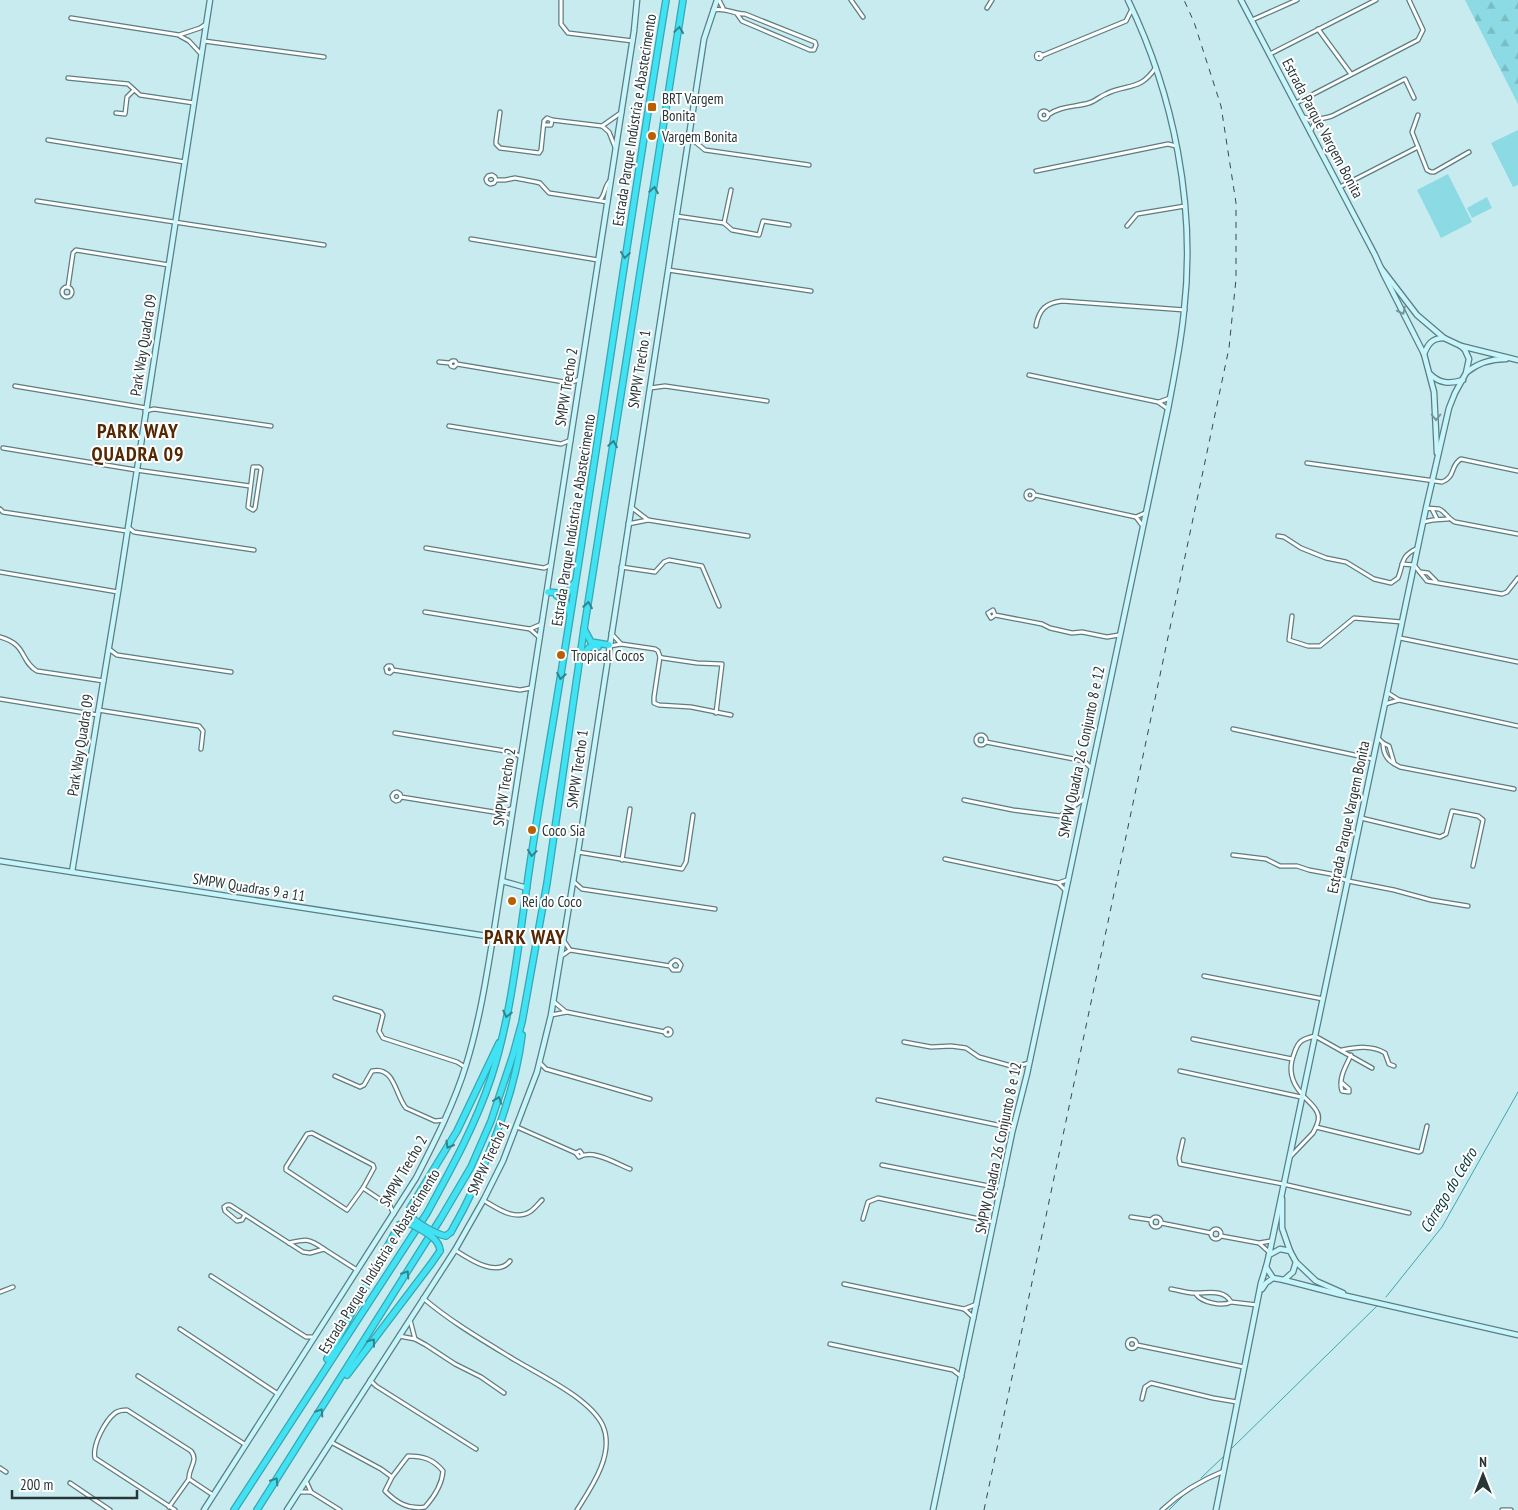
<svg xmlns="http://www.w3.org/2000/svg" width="1518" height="1510" viewBox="0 0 1518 1510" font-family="'PT Sans Narrow',sans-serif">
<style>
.green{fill:#8cdae3}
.forest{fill:url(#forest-firs)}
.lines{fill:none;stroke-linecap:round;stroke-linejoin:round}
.stream{stroke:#3ea4b0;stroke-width:1}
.street-casing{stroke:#5d7d81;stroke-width:5.5}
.secondary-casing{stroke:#5d7d81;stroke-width:7}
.highway-casing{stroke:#38a6b1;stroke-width:8}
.street{stroke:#fff;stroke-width:3}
.secondary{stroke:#c6f6fb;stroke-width:4.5}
.highway{stroke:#40e2f3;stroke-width:5.5}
.rail{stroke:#39494a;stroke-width:1;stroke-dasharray:6 6;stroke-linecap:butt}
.highway-bridge-casing{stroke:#38a6b1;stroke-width:8;stroke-linecap:butt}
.highway-bridge{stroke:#40e2f3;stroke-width:5.5}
.oneway{stroke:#33838c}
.oneway2{stroke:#779699}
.poi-dot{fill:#b95f00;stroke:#fff;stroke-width:2}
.labels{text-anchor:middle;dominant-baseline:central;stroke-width:4;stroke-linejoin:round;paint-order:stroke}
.poi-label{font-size:15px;fill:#283637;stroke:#fff;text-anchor:start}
.street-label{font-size:15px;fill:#283637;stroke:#fff}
.water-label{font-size:16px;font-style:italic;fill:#03353a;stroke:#fff}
.district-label{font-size:20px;font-weight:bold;letter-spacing:1px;fill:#542802;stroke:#fff}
</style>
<defs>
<pattern id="forest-firs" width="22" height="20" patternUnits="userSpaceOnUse" patternTransform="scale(1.25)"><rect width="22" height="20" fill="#8cdae3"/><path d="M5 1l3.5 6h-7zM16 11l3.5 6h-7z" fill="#79bcc3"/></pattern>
</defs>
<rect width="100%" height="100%" fill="#c8ebf0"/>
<!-- green -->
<g class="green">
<polygon points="1518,130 1518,185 1513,187 1491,143"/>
<polygon points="1448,174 1472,222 1441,238 1417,190"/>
<polygon points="1487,197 1492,208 1472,218 1467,208"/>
</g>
<!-- forest -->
<polygon class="forest" points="1465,0 1518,0 1518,104"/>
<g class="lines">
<!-- stream -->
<g class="stream">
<polyline points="1386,1297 1442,1227 1518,1092"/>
<polyline points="1232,1448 1377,1306"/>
<polyline points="1201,1478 1224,1456"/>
<polyline points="1169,1510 1188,1491"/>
</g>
<defs>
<g id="street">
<polyline points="561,0 561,24 568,33 633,41"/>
<polyline points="719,0 723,8"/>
<polyline points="851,0 863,17"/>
<polyline points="987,8 992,0"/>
<path d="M713,10C726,7 732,14 745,14L815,42L816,45L814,50H810L742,21L737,14"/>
<polyline points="71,18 179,35 200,28 206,24"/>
<polyline points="1252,20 1297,0"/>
<polyline points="1318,29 1351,74"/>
<polyline points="180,36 189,41 201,54"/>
<polyline points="204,41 324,57"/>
<circle cx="1039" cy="56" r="2.5"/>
<polyline points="1270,54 1376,0"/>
<polyline points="1041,56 1126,21 1132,9"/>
<polyline points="68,78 128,84 140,95 194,103"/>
<polyline points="1296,103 1418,40 1423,30 1409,0"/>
<circle cx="1044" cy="115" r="4"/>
<polyline points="500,112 496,141 496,144 500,148 539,153 541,150 544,121 547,118 552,120 551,125 545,125"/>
<polyline points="116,113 125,114 127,97 134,90"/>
<path d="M1048,115C1060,106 1075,107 1089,103C1096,101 1100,96 1106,94C1127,83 1140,92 1156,67"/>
<path d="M1303,117C1313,121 1322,119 1332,116L1405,79L1414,98"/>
<polyline points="552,120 602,126 609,132 615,147"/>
<polyline points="602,126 622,112"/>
<polyline points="1310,132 1314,124 1319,120"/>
<polyline points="688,136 705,150 809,165"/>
<polyline points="48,140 185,162"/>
<polyline points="1418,147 1427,170 1431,172 1434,172 1469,152"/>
<polyline points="1036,171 1168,144 1176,146"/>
<polyline points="496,180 495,177 492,175 488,176 486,179 487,182 490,184 494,183 496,180 505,180 515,178 536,182 540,183 549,193 608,202"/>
<polyline points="1340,187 1418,147 1412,132 1418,115"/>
<path d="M600,200C606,194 604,185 611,180"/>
<polyline points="37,201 324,245"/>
<polyline points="676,216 724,223 732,230 759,235 763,221 789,225"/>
<polyline points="724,223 731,190"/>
<polyline points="1127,226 1137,214 1185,206"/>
<polyline points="471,239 598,260"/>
<polyline points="668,270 811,291"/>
<polyline points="68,287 73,253 76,250 169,265"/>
<circle cx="67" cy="292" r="5"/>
<path d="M1036,326C1039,309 1046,303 1062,301L1185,310"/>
<polyline points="439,362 450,363"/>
<polyline points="457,364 454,367 451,366 450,363 452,361 455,361 457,364 570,383 580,379"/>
<polyline points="1029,375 1158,402 1168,409"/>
<polyline points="15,386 146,408"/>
<polyline points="650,388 665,386 767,401"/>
<polyline points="1159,402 1170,398"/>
<polyline points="145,411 154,409 271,426"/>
<polyline points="449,426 561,444 571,440"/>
<polyline points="3,448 136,470 250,486"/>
<path d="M1307,463L1442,482C1456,477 1450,465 1461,459L1518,471"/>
<polygon points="253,467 259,467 261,469 255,508 253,510 248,507"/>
<circle cx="1030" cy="495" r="4"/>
<polyline points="1035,495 1136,517 1145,513"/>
<polyline points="631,507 648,520"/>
<path d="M1426,508C1430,509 1435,508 1439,509C1445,511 1448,519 1455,522L1518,534"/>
<polyline points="0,509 3,512 127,531"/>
<polyline points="1432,509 1437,519"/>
<polyline points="1136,517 1142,525"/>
<polyline points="1423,522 1433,520 1448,519"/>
<polyline points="628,524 648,520 748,536"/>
<polyline points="128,527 134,532 254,550"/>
<path d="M1278,536L1284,537L1301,548L1326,558L1346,562L1374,579L1391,583L1398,578C1404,563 1400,556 1418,548"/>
<polyline points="426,548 544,568 551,565"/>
<polyline points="1402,564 1414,565 1427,581 1502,594 1507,592 1518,578"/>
<polyline points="621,567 655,572 664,562 669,560 702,566 719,606"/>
<polyline points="0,572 118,592"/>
<polyline points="1420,572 1428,573 1436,581"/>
<polyline points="425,612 530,629 542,624"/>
<polyline points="995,615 993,610 988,613 991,618 995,615 1042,624 1050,628 1072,633 1082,632 1107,637 1119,635"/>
<polyline points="1292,616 1289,640 1308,646 1320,646 1354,618 1402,622"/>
<polyline points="530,629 540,638"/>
<polyline points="611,633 621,644"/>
<path d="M0,637C28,645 19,660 37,671L104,681"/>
<polyline points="1400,638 1518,662"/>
<polyline points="610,646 621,644 655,649 658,651 660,657 663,658 697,663 722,664 716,713"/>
<polyline points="109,649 117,655 231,672"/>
<polyline points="660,657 654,697 654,703 659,705 691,707 731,715"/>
<polyline points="393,670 391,666 388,666 386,668 387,672 390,673 393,670 520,690 531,688"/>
<polyline points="1388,693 1399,700 1518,726"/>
<polyline points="0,699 98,715"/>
<polyline points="1385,704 1399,700"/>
<polyline points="98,710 199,726 203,731 201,749"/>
<polyline points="1233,729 1373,759"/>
<polyline points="395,733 512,752 521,757"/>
<circle cx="981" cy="740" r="5"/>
<polyline points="1378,738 1383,743 1389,746 1394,763"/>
<polyline points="986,742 1084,761 1091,768"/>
<path d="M1383,743C1383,756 1389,762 1400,767L1514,789"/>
<polyline points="401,797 399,800 396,801 393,799 392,796 394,793 397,792 400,794 401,797 500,813 511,820"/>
<polyline points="964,800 1013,810 1060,816 1084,799"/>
<polyline points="501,813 513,808"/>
<polyline points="1361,818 1440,837 1446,834 1452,811 1478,816 1483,820 1473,866"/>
<polyline points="578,852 682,869 686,862 693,815"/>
<polyline points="1233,855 1266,859 1280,866 1297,866 1309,870 1331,874 1348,881 1394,890 1431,900 1468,906"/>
<polyline points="945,859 1058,883 1067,880"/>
<polyline points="622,860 630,809"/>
<polyline points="573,881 582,889 715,909"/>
<polyline points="1058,883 1065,890"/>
<polyline points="564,941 570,950 670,966 673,970 679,970 681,965 678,961 675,960 671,963 670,966"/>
<polyline points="560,957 570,950"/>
<polyline points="1204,976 1323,999"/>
<polyline points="335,998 381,1012 383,1015 379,1031 383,1038 457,1062 465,1067"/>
<polyline points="553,1001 566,1012"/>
<polyline points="551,1015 567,1012 665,1032"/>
<circle cx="668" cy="1032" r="3"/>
<polyline points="1193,1039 1292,1059"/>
<polyline points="904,1042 931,1047 951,1046 966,1048 979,1057 1015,1067 1029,1063"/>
<path d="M1342,1050C1357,1047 1372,1045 1385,1053L1389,1064L1394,1066"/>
<polyline points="539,1062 546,1069 650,1099"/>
<path d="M1372,1068L1315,1036C1302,1039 1298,1041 1294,1054C1288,1069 1291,1082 1302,1094C1306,1100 1314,1105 1317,1112C1320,1117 1318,1122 1316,1127L1419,1152L1421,1151L1427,1126"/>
<polyline points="1180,1071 1301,1097"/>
<path d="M335,1076L360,1087L364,1085L372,1071C395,1066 395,1095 406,1108L435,1121L445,1120"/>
<path d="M1341,1082L1349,1089V1092L1342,1091C1338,1078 1346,1066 1351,1055"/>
<polyline points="878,1100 1007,1127 1012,1132"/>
<polyline points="517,1127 576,1153"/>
<polygon points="312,1133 373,1165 374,1168 363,1188 347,1210 286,1170 286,1167 307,1134"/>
<polyline points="1183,1140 1179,1158 1180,1164 1283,1184 1409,1213"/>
<path d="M582,1154L580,1151L576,1153L579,1157C593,1149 615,1163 630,1169"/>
<polyline points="1290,1157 1313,1133 1316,1127"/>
<polyline points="882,1165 994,1187 1002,1185"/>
<polyline points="363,1188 390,1206 394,1214"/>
<path d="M483,1200C497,1208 515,1222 531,1211C535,1208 539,1203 542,1200"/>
<polyline points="245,1215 242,1220 237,1221 225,1211 224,1207 227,1205 230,1205 303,1252 310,1253 324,1249 357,1270"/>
<polyline points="1131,1217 1151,1220"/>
<circle cx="1156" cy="1222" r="5"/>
<polyline points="863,1219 868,1202 878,1198 994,1222"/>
<polyline points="1161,1223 1211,1233"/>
<circle cx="1216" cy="1234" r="5"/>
<polyline points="1221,1236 1259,1243 1271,1241"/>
<path d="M289,1243C306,1239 309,1238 324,1249"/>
<polyline points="1260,1244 1269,1252"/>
<path d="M455,1250C469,1259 497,1278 510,1261"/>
<polyline points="211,1276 306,1337 314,1337"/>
<polyline points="844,1284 964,1309 974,1318"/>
<path d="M1171,1289C1178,1290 1187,1293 1194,1293C1206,1294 1223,1288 1231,1302L1257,1305"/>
<polyline points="0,1292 13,1287"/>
<path d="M1196,1294C1201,1302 1222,1307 1231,1302"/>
<path d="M423,1298C451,1322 484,1341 515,1360C540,1375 591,1399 603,1426C615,1454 591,1488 577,1510"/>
<polyline points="964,1309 977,1304"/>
<polyline points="410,1320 415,1339"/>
<polyline points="180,1329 278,1394"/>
<polyline points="399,1336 415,1339 426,1345 455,1364 481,1377 504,1393"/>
<circle cx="1132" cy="1344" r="4.5"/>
<polyline points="830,1344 953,1370 962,1377"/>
<polyline points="1137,1345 1244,1367"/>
<polyline points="138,1376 246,1445"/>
<polyline points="370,1380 376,1386 476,1449"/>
<polyline points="1142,1399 1145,1387 1151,1383 1213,1398 1237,1402"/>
<path d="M331,1442L381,1469L392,1477L385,1491C396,1502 408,1510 425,1507C434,1497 442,1484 443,1471C433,1459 423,1456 408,1456L392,1477"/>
<polyline points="0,1468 6,1472"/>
<polyline points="306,1481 311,1492 340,1510"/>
<polyline points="70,1483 110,1510"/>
<polyline points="299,1492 311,1492"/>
<polyline points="169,1507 189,1479"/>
<path d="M175,1510L95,1458C92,1445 105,1421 115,1413C119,1410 123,1410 127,1410L191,1451C199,1461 188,1468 189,1479L213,1495"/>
<path d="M1162,1510C1181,1492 1199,1481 1224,1471"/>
<polyline points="1502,1510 1511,1510"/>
</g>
<g id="secondary">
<polyline points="1241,0 1375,255 1384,275 1424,354 1434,392 1437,453"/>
<polyline points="1461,346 1518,360"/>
<path d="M1424,354C1428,344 1432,338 1444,338"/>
<path d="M1467,372C1478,363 1491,359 1506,359"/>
<path d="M1430,374C1440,384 1450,384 1463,380"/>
<polyline points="0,861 493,937"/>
<polyline points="72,872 118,592 210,0"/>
<polyline points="502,881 527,888"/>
<polyline points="1282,1199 1282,1228 1290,1251"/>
<polyline points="1269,1255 1426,508 1449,408 1455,393 1466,373 1469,359 1465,350 1461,346 1444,338 1417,315 1381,268"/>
<polyline points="1296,1262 1316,1281 1343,1293"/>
<polyline points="1284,1280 1338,1294 1518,1335"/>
<polyline points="1262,1289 1266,1283 1273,1278 1284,1280 1293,1272 1296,1262 1290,1251 1280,1249 1269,1255 1266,1267 1273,1278"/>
<path d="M204,1510L416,1178C435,1141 454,1104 466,1065C479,1023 486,980 493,937L634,31L637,0"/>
<polyline points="287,1510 455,1250 484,1199 503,1161 537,1072 551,1015 578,852 704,39 717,0"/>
<path d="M933,1510L1012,1133L1027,1074L1168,409C1174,377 1181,344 1184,311C1196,206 1174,95 1128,0"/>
<polyline points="1216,1510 1261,1283 1266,1267"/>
</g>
<g id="highway">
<polyline points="548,592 567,594 575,582"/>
<polyline points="557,596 565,600 570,613"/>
<polyline points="584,629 591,642 609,645"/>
<polyline points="580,657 590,647 598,647"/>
<polyline points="410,1208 457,1131 499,1043"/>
<path d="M451,1232C482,1178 515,1096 522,1035"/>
<polyline points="327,1359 399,1225"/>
<polyline points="347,1375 431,1264 440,1251"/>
<path d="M234,1510L427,1213C451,1169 475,1126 491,1078C509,1023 516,964 524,907C531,853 540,800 549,746C591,498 625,248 666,0"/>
<polyline points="257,1510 441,1218 471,1167 491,1121 513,1055 522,1022 547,883 584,629 683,0"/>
</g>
</defs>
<!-- street casing -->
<use href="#street" class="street-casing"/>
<!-- secondary casing -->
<use href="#secondary" class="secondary-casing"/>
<!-- highway casing -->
<use href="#highway" class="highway-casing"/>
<!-- street -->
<use href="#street" class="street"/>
<!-- secondary -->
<use href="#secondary" class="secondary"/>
<!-- highway -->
<use href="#highway" class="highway"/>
<!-- rail -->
<polyline class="rail" points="984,1510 1229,348 1236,279 1236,203 1221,106 1194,22 1184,0"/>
<defs>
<g id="highway-bridge">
<path d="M410,1208C410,1211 410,1214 412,1217C416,1223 438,1235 446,1236L451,1232"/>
<path d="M399,1225L409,1223C419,1229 440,1237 440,1251"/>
</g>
</defs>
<!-- highway-bridge casing -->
<use href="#highway-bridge" class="highway-bridge-casing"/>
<!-- highway-bridge -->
<use href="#highway-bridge" class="highway-bridge"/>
</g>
<!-- one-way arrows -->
<defs><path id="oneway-chevron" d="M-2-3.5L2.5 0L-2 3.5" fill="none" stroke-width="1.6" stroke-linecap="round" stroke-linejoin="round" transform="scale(1.25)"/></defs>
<g class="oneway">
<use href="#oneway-chevron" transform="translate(679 30) rotate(-82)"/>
<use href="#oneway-chevron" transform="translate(654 190) rotate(-81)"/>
<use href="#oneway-chevron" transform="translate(625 255) rotate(98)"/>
<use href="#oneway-chevron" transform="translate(613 444) rotate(-81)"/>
<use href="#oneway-chevron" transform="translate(588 605) rotate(-81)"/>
<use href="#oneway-chevron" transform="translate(561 676) rotate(100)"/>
<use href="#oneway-chevron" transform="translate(532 853) rotate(98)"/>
<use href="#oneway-chevron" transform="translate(507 1014) rotate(103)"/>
<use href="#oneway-chevron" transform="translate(498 1100) rotate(-70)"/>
<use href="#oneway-chevron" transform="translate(449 1145) rotate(120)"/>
<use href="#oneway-chevron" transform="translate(406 1274) rotate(-57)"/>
<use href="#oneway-chevron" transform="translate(372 1342) rotate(-53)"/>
<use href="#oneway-chevron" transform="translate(320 1412) rotate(-57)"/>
<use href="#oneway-chevron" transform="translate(275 1481) rotate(-58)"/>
</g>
<g class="oneway2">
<use href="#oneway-chevron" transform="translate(1402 311) rotate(63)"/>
<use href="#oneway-chevron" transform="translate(1436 417) rotate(90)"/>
</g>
<!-- markers -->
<g class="poi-dot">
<rect x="647" y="102" width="10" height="10" rx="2.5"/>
<circle cx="652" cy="136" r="5"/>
<circle cx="561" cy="655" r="5"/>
<circle cx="532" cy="830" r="5"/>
<circle cx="512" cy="901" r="5"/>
</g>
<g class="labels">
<!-- poi labels -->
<g class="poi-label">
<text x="662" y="98">BRT Vargem<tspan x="662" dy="17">Bonita</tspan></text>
<text x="662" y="136">Vargem Bonita</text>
<text x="571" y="655">Tropical Cocos</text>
<text x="542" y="830">Coco Sia</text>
<text x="522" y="901">Rei do Coco</text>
</g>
<!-- street labels -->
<g class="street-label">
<text transform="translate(634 120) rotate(-81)">Estrada Parque Indústria e Abastecimento</text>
<text transform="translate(1323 128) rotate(62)">Estrada Parque Vargem Bonita</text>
<text transform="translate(143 345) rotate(-81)">Park Way Quadra 09</text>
<text transform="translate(639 369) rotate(-81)">SMPW Trecho 1</text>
<text transform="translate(566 387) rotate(-81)">SMPW Trecho 2</text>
<text transform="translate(573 520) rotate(-81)">Estrada Parque Indústria e Abastecimento</text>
<text transform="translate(80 745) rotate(-81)">Park Way Quadra 09</text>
<text transform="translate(1081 752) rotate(-78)">SMPW Quadra 26 Conjunto 8 e 12</text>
<text transform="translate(577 769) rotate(-82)">SMPW Trecho 1</text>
<text transform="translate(504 787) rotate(-81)">SMPW Trecho 2</text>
<text transform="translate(1348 817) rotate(-78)">Estrada Parque Vargem Bonita</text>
<text transform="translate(249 887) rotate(9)">SMPW Quadras 9 a 11</text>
<text transform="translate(998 1148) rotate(-78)">SMPW Quadra 26 Conjunto 8 e 12</text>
<text transform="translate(488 1158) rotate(-65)">SMPW Trecho 1</text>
<text transform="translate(403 1171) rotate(-60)">SMPW Trecho 2</text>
<text transform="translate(379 1261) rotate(-58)">Estrada Parque Indústria e Abastecimento</text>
</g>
<!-- water labels -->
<g class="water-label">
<text transform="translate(1448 1190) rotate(-59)">Córrego do Cedro</text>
</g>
<!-- district labels -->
<g class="district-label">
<text x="138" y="431">PARK WAY<tspan x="138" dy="23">QUADRA 09</tspan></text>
<text x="525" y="937">PARK WAY</text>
</g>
</g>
<!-- north arrow -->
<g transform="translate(1483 1475)" stroke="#ffffff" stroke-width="4" paint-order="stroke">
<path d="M0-4L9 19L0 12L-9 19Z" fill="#283637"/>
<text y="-8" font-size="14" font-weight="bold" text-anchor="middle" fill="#283637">N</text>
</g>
<!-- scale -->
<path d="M12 1490v8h125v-8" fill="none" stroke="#283637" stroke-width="2.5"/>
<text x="20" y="1490" font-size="15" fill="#283637" stroke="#ffffff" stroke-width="4" paint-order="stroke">200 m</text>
</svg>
